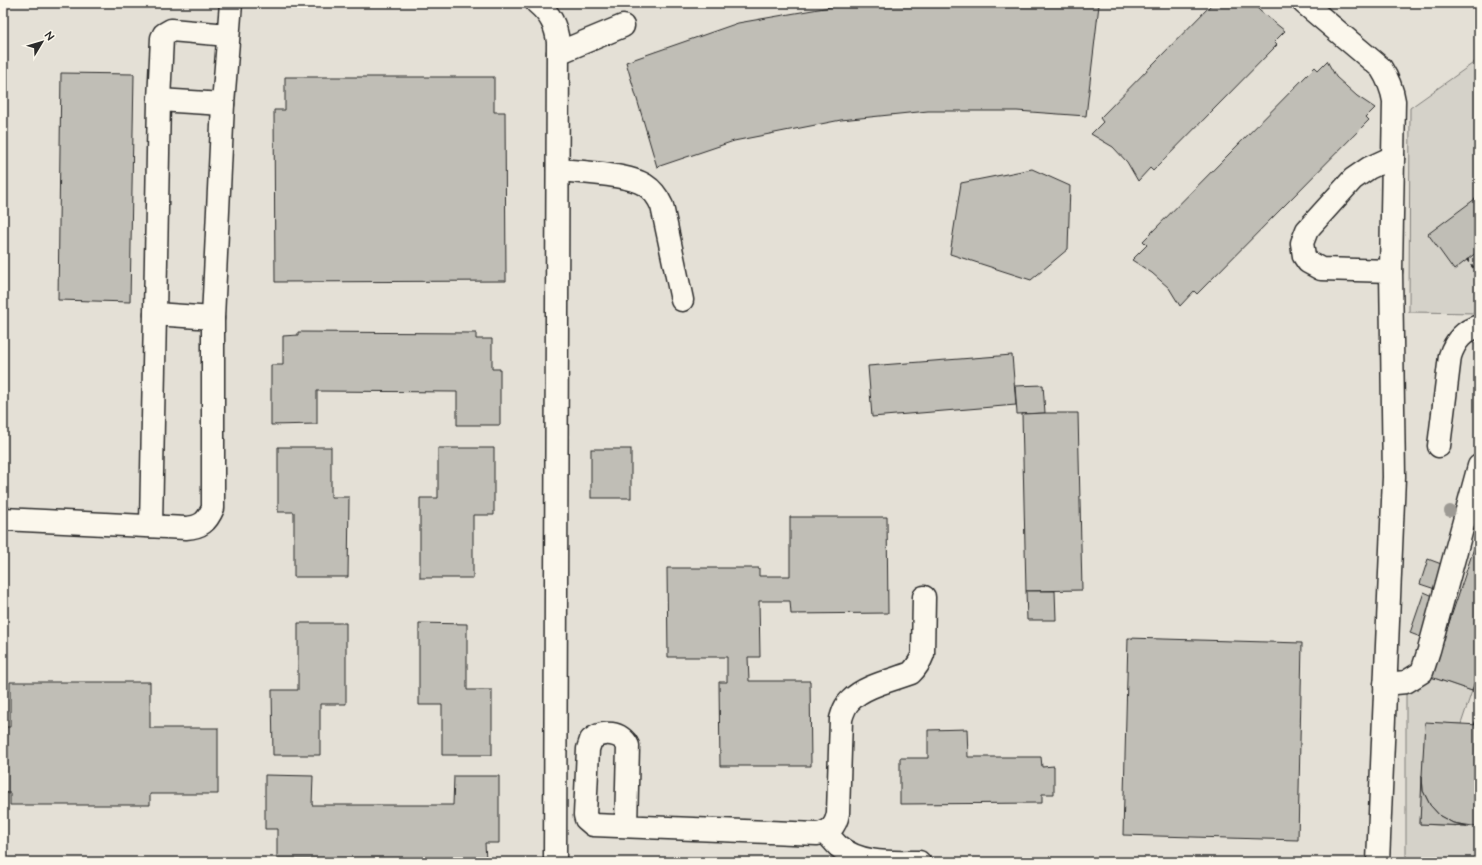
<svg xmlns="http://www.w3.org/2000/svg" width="1482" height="865" viewBox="0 0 1482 865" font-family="'Architects Daughter',sans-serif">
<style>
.built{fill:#e4e0d6}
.green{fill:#d5d2c9;stroke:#807e7a}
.building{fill:#c0beb6;stroke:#2b2b2b}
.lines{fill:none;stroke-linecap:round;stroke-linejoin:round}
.minor-casing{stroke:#2b2b2b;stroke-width:25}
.path{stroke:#2b2b2b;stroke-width:2.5;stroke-dasharray:4 3;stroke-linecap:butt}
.minor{stroke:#fbf7ec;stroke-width:22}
.tree{fill:#9d9a94}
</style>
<rect width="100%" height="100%" fill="#f3efe4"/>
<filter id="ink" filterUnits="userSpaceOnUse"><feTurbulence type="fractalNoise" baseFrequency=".025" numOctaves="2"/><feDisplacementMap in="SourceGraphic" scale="8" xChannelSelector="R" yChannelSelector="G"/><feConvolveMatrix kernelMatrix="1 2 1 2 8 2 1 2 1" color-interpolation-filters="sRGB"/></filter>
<g filter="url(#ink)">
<!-- built -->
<rect class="built" x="3" y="3" width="1476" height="859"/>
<!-- green -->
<g class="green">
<polygon points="1479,59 1479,313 1409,312 1410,108"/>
<polygon points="1431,677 1472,691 1461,724 1425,723 1420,824 1479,827 1479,862 1406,862 1406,689"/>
</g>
<!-- building -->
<g class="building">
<polygon points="853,3 1065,3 1099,5 1086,116 1017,111 928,111 841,120 734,141 657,167 626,62 738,23"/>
<polygon points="1213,3 1253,3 1260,11 1285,31 1274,42 1277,45 1153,171 1150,168 1138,181 1127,162 1113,147 1091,134 1103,122 1100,118"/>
<polygon points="1327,61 1336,77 1357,96 1375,108 1366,117 1369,120 1197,294 1194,291 1180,306 1169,288 1152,273 1132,260 1147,245 1143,241 1315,67 1318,70"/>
<polygon points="61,73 134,74 130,302 58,300"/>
<polygon points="285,77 494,77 494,112 505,112 506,281 275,282 274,110 285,110"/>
<polygon points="1032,169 1070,186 1068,249 1031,280 950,254 961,183"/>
<polygon points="1479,196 1479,254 1477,252 1454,270 1428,234"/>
<polygon points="298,332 476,333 476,339 492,339 492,369 500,369 500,425 457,425 457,392 317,391 317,424 271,425 271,365 283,365 283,336 298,335"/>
<polygon points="1012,355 1016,405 872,417 868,366"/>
<polygon points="1043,385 1045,413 1017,414 1015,386"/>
<polygon points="1045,413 1078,413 1082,590 1026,591 1022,414"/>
<polygon points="278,447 331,447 331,497 349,497 348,577 294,577 294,512 278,512"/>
<polygon points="438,448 494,448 494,515 473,515 473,578 420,578 420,498 438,498"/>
<rect x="591" y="449" width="40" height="49"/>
<polygon points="790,517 887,517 888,613 791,614 790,601 759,601 760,657 748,657 749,681 810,681 811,766 720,766 719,682 727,682 727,657 668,657 667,568 759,568 759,576 790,576"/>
<polygon points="1479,533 1479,669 1472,691 1431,677"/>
<polygon points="1428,559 1444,565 1435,589 1420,584"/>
<polygon points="1026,591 1055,591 1056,620 1027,620"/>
<polygon points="1424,592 1440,599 1426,639 1410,633"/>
<polygon points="298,623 346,623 346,704 320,704 320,755 273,755 272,690 298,690"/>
<polygon points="419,623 467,624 467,690 492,690 492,755 442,755 442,705 419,705"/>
<polygon points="1128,638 1302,643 1298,840 1123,835"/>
<polygon points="1479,669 1479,693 1472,691"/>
<polygon points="10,682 150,682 150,728 218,728 218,794 150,794 150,805 10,805 10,793 3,793 3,727 10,727"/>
<polygon points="1425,722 1479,725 1479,827 1453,823 1440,816 1430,805 1423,791 1422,776"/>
<polygon points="967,729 968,757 1041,757 1042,767 1054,766 1054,794 1042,794 1042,803 900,804 900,758 928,758 928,730"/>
<polygon points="265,775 313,776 312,805 453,805 454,776 499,776 499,843 485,843 486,860 277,859 277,829 265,829"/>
<polygon points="1422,776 1423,791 1430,805 1440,816 1453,823 1467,826 1420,824"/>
</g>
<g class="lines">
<defs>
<g id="minor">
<path d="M537,3C550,14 556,25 558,42L555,862"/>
<path d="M1304,3L1381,68C1388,79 1392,88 1394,101L1391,271L1394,477L1378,862"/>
<polyline points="558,53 623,26"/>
<polyline points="159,100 223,104"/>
<path d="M558,170C579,172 629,174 645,185C653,190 658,197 662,206L682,300"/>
<polyline points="1391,271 1321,269 1308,262 1304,256 1302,243 1307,230 1353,179 1369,168 1393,157"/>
<polyline points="155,314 213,318"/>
<path d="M1439,446L1450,356C1455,341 1463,331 1479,326"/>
<path d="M3,519L186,528C201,527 207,522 213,508V318L223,104L231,3"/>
<polyline points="151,526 159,100 162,38 164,34 171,30 228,35"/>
<polyline points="1385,684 1406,682 1422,672 1429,650 1479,466"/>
<path d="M626,826L628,746C622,732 602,730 591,740L588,749L585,815L586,819L593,825L817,834C829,833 836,826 838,813L841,719C843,712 845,705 851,700C864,686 893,680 911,673C917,667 920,662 923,654L924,597"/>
<path d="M825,832C830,837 834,842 838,846C861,865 892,862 919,862"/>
</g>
</defs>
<!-- minor casing -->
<use href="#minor" class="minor-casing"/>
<!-- path -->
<g class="path">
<polyline points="1467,259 1479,275"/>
<polyline points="1475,725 1479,713"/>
</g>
<!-- minor -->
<use href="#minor" class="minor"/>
</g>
<!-- trees -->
<circle class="tree" cx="1450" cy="511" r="6"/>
</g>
<!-- margin -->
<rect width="1482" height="865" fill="none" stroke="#fbf7ec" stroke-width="16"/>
<rect x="8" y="8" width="1466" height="849" fill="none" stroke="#2b2b2b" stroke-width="1.5" filter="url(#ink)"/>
<!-- north arrow -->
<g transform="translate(42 42) rotate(52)" stroke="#fbf7ec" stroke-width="3" paint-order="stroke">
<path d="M0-3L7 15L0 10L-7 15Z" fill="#2b2b2b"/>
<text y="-6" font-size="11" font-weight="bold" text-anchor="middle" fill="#2b2b2b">N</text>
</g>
</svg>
